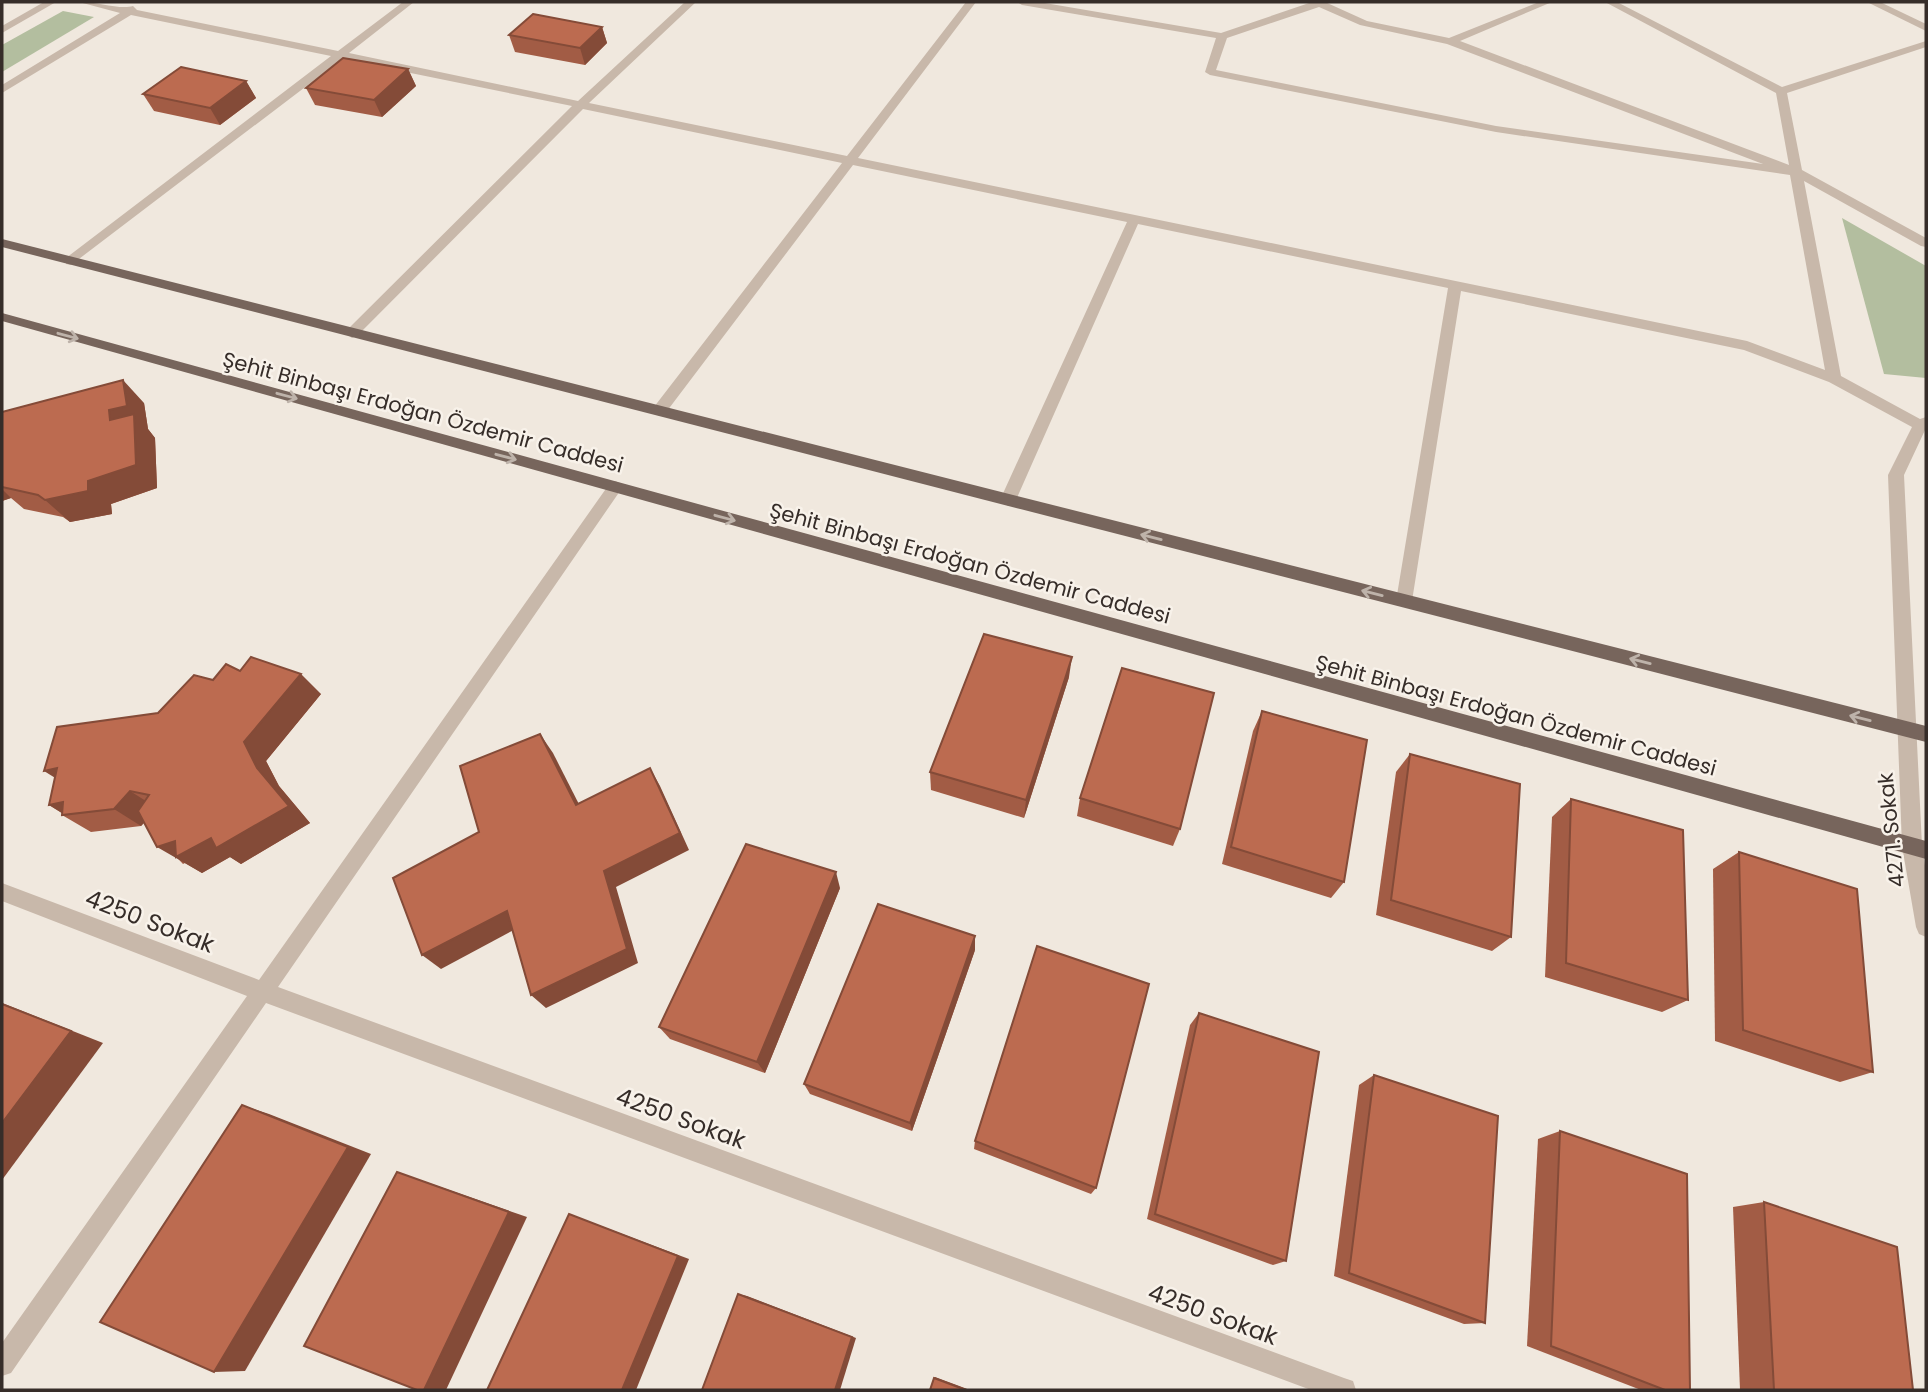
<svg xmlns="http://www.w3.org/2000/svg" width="1928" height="1392" viewBox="0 0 1928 1392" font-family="Poppins,sans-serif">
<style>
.green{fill:#b3be9f}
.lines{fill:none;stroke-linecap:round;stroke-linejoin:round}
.minor{fill:#c8b8aa;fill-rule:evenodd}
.major{fill:#77655c;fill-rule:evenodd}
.wall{fill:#a25c45}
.shaded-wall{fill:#844b38}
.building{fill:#bc6b50;stroke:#844b38;stroke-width:2}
.oneway{stroke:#beb3aa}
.labels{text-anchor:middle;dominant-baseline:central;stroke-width:5;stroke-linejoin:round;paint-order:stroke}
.street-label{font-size:21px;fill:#362d29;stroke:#f8f2ea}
.near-street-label{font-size:24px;fill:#362d29;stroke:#f8f2ea}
</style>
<rect width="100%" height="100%" fill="#f0e8de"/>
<!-- green -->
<g class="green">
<polygon points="63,11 94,17 2,72 2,45"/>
<polygon points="1842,218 1926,266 1926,378 1884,374"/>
</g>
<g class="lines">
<!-- minor -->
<g class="minor">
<polygon points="44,2 56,2 2,33 2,26"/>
<path d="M79,2C94,1 120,10 133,6L137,10L338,51L403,2H414L349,53L578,101L685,2H696L589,103L847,156L966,2H976L858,158L1747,341L1825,370L1790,175L1496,132L1210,75L1205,72L1216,38L1022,5L1017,2H1039L1221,33L1312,2H1325L1367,21L1449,38L1539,2H1552L1460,41L1789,165L1776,93L1605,2H1617L1782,87L1926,41V47L1787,93L1802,170L1926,238V247L1921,246L1804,181L1841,376L1920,419L1926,417V428L1904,475L1922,846L1926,872V937L1919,934L1916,927L1902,846L1888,475L1912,427L1829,382L1744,350L1461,291L1412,601L1410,606H1398L1396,601L1448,288L1138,224L1016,500L1008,506L1000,500L1127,222L853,165L664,415L659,416L652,411L654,407L842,163L583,109L357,336L352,338L345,333L347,330L572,106L342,59L71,265L66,264V258L331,56L131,15L2,93V85L120,13ZM1319,7L1360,25L1447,44L1763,164L1496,126L1216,70L1227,38Z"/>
<polygon points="1867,2 1880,2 1926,24 1926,31"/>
<polygon points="615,481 620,483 623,487 620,491 278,987 1344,1378 1353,1381 1356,1390 1311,1390 266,1003 11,1373 2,1376 2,1343 247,996 2,901 2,883 259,980 610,483"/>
</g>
<!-- major -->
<g class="major">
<polygon points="2,239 1926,726 1926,742 2,247"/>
<polygon points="2,313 1926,841 1926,859 2,321"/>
</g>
</g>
<!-- wall -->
<g class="wall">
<polygon points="602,27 607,43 585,65 515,52 509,35"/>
<polygon points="408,69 416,86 382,117 315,105 306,88"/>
<polygon points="246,81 256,98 220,125 154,111 143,94"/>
<polygon points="144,403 148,429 155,438 157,488 111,504 112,514 70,522 63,517 24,509 11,498 2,501 2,412"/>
<polygon points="240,671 321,694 266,761 279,786 310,823 241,864 230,857 202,873 185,863 183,864 144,823 141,826 91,832 62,815 62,813 49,805 158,713 213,680"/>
<polygon points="1069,677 1024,818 931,790 930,772"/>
<polygon points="1262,711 1344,882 1331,898 1222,864 1253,731"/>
<polygon points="1410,754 1511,937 1492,951 1376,915 1396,772"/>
<polygon points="1080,798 1180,829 1173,846 1077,816"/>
<polygon points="1571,799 1688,1000 1662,1012 1545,977 1552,817"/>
<polygon points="1739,852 1873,1072 1840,1082 1715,1041 1713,869"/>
<polygon points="840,888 765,1073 670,1039 659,1027"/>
<polygon points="975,950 912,1131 810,1094 804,1084"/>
<polygon points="1199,1013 1286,1261 1273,1265 1147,1219 1190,1025"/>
<polygon points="1374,1075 1485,1323 1464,1324 1334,1276 1359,1085"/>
<polygon points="1560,1131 1690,1390 1641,1390 1527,1346 1538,1139"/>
<polygon points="975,1141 1096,1188 1091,1194 974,1149"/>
<polygon points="1764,1202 1913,1390 1740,1390 1733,1207"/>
</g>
<!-- shaded-wall -->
<g class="shaded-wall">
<polygon points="602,27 607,43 585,65 580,48"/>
<polygon points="408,69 416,86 382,117 374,100"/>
<polygon points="246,81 256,98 220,125 210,108"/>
<polygon points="123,380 144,403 148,429 155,438 157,488 111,504 112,514 70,522 45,500 88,481 110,420 109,410"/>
<polygon points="2,489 11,498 2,501"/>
<polygon points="1072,657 1069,677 1024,818 1026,800"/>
<polygon points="301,674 321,694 266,761 279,786 310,823 241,864 230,857 202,873 157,847 175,841 211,838 257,768 244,742"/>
<polygon points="540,734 553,753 588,822 576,805"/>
<polygon points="57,768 73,789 44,771"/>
<polygon points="650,768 660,786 689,850 616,887 638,963 546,1008 531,995 604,871"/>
<polygon points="130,791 157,808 141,826 114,809"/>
<polygon points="63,802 65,815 49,805"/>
<polygon points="836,872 840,888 765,1073 757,1062"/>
<polygon points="507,911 523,925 441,969 422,955"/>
<polygon points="975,936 975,950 912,1131 910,1123"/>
<polygon points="2,1003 103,1043 2,1180"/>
<polygon points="242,1105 269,1114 371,1154 245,1371 214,1372"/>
<polygon points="397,1172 527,1217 446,1390 424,1390"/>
<polygon points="569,1214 689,1259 636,1390 622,1390"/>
<polygon points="738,1294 747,1296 856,1338 840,1390 835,1390"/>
<polygon points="935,1377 970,1390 966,1390 934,1378"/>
</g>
<!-- building -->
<g class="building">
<polygon points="533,14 602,27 580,48 509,35"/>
<polygon points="343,58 408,69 374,100 306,88"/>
<polygon points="181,67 246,81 210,108 143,94"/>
<polygon points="123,380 127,406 109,410 110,420 134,414 136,465 88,481 88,491 45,500 38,495 2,487 2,412"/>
<polygon points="984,634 1072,657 1026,800 930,772"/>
<polygon points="251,657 301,674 244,742 257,768 289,806 216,848 211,838 176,857 175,841 157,847 138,811 149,795 130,791 114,809 62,815 63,802 49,805 57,768 44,771 57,727 158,713 194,675 213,680 226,664 240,671"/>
<polygon points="1122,668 1214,693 1180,829 1080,798"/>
<polygon points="1262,711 1367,740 1344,882 1231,847"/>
<polygon points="540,734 576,805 650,768 680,833 604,871 627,949 531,995 507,911 422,955 393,878 479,832 460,766"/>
<polygon points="1410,754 1520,784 1511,937 1391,900"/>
<polygon points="1571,799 1683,830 1688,1000 1566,963"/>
<polygon points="746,844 836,872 757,1062 659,1027"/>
<polygon points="1739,852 1857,889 1873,1072 1743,1030"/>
<polygon points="878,904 975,936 910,1123 804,1084"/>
<polygon points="1037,946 1149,984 1096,1188 975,1141"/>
<polygon points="2,1004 71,1031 2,1123"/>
<polygon points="1199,1013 1319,1052 1286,1261 1155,1214"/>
<polygon points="1374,1075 1498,1116 1485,1323 1349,1273"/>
<polygon points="242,1105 348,1147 214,1372 100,1322"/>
<polygon points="1560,1131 1687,1174 1690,1390 1665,1390 1551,1346"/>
<polygon points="397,1172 509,1212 424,1390 417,1390 304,1346"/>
<polygon points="1764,1202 1897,1247 1913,1390 1774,1390"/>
<polygon points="569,1214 678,1256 622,1390 487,1390"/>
<polygon points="738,1294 852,1337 835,1390 702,1390"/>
<polygon points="934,1378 966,1390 930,1390"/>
</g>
<!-- one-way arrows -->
<defs><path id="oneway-shaft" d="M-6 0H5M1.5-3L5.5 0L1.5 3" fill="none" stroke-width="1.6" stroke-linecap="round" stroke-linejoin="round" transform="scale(1.75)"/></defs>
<g class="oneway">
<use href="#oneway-shaft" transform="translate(68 336) rotate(15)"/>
<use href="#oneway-shaft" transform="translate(287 396) rotate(15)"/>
<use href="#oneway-shaft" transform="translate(506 457) rotate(15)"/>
<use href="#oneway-shaft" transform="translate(725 518) rotate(15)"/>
<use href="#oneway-shaft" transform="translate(1151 537) rotate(-166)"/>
<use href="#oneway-shaft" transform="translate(1372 593) rotate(-166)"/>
<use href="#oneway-shaft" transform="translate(1640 661) rotate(-166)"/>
<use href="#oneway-shaft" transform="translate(1860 718) rotate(-166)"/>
</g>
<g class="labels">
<!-- street labels -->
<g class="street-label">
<text transform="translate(423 412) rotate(15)">Şehit Binbaşı Erdoğan Özdemir Caddesi</text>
<text transform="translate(970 563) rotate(15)">Şehit Binbaşı Erdoğan Özdemir Caddesi</text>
<text transform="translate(1516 715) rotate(15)">Şehit Binbaşı Erdoğan Özdemir Caddesi</text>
<text transform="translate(1891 830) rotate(-96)">4271. Sokak</text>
</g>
<!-- near-street labels -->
<g class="near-street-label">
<text transform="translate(150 921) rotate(21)">4250 Sokak</text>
<text transform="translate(681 1118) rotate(20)">4250 Sokak</text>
<text transform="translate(1213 1314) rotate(20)">4250 Sokak</text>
</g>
</g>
<!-- border -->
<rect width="1928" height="1392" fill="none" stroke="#362d29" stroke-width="7"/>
</svg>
